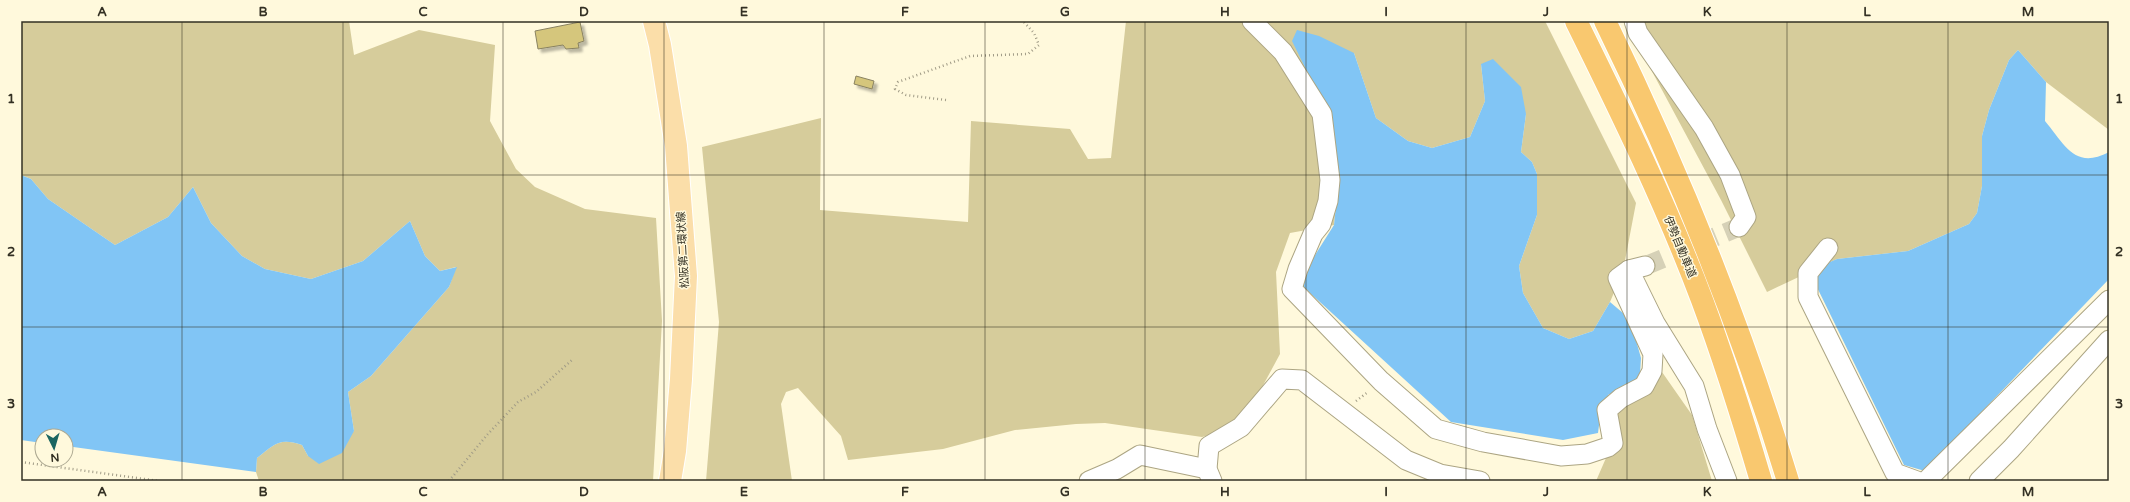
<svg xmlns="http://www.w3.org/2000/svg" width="2130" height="502" viewBox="0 0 2130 502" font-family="'Varela Round','Noto Sans JP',sans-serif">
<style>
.green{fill:#d6cc9b}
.water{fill:#81c5f5}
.building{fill:#d5c67b;stroke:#898261;filter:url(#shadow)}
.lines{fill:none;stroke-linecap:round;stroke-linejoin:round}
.minor-tunnel{stroke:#d6d1b7;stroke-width:19;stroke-dasharray:19 10;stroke-linecap:butt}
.minor-casing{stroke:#aca583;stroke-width:21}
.primary-casing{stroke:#fff;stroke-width:24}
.motorway-casing{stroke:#fff;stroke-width:24}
.path{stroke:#a09b86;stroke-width:2.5;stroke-dasharray:1 3;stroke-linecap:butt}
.minor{stroke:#fff;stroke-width:19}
.primary{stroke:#fbdea9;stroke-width:22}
.motorway{stroke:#f9c86f;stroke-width:22}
.grid{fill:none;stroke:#333023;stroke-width:1;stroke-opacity:0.55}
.labels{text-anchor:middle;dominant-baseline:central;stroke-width:3;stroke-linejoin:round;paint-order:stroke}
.street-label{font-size:11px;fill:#333023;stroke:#fff9dc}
.neatline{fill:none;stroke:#333023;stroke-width:1.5}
.grid-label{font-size:13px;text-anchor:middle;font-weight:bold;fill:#333023}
</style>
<defs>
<filter id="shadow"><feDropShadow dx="3.5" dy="3.5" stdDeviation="1" flood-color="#0004"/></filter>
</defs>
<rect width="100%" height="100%" fill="#fff9dc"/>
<!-- green -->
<g class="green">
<path d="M21,21H349L354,55L419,30L495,45L490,121L516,169L535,187L585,209L656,218L662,321L653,481H259L256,472L257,458C275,444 279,437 302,445L308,456L354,431L348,392L371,376L449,287L456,267L440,271L425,256L410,221L363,261L311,279L265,269L242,256L211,223L193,187L168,217L115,245L48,199L31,179L21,175Z"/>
<polygon points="1126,21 1545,21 1636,203 1623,271 1610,302 1593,331 1569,339 1543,328 1523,293 1519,266 1537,215 1537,174 1532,162 1521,152 1526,114 1481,64 1485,101 1470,137 1432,148 1408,141 1376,118 1354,53 1319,96 1337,196 1334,225 1290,233 1276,272 1280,354 1260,391 1226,430 1202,437 1105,423 1076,424 1015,430 943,449 848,460 841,436 798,388 786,392 781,404 792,481 706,481 719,322 702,147 821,118 820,210 968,222 971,121 1070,129 1088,159 1111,158"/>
<polygon points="1625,21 2109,21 2109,130 2046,82 2018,50 2009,60 1989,110 1982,136 1982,186 1977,213 1969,224 1908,251 1837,259 1767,292 1721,200"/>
<polygon points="1655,362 1692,415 1712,481 1596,481 1606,458 1606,421"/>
</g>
<!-- water -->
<g class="water">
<polygon points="1297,30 1319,36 1354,53 1376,118 1408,141 1432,148 1470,137 1485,101 1481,64 1493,59 1521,87 1526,114 1521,152 1532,162 1537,174 1537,215 1519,266 1523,293 1543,328 1569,339 1593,331 1610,302 1630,319 1641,358 1640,374 1623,396 1609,394 1601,410 1598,433 1563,440 1451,422 1298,282 1334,225 1337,196 1319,96 1292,41"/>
<path d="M2018,50L2046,82L2045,121C2065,145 2075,170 2109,152V279L1925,471L1904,465L1809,271L1837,259L1908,251L1969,224L1977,213L1982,186V136L1989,110L2009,60Z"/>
<path d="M21,175L31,179L48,199L115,245L168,217L193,187L211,223L242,256L265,269L311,279L363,261L410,221L425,256L440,271L457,267L449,287L371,376L348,392L354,431L342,453L319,464L308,456L302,445C279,437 275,444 257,458L256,472L66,446V436H42V443L21,440Z"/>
</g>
<!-- building -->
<g class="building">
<polygon points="580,22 584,41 578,43 579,48 566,49 563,45 538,49 535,31"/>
<polygon points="856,76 874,81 872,89 854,84"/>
</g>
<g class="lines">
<!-- minor-tunnel -->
<polyline class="minor-tunnel" points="1645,266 1739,227"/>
<defs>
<g id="minor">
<polyline points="1252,21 1283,52 1322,114 1330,180 1328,201 1321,224 1313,234 1298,269 1292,289 1381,381 1436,429 1483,442 1561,456 1587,454 1608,447 1613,443 1607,410 1621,398 1644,386 1652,371 1653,354 1618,278 1629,270"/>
<polyline points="1634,21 1638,33 1704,128 1730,175 1746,217 1739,227"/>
<polyline points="1828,248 1808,273 1808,297 1895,473 1917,481"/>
<polyline points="1645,266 1629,270 1655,323 1694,386 1707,429 1727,481"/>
<polyline points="1089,481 1117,469 1140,455 1207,469"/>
<polyline points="1212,481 1207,469 1209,446 1241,427 1282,379 1302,380 1406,460 1440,474 1480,481"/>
<polyline points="1926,481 2109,300"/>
<polyline points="1979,481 2011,449 2109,340"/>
</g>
<polyline id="primary" points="654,21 660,45 676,146 686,276 681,379 675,451 670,481"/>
<g id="motorway">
<path d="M1576,21C1621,112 1666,204 1702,300C1724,359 1743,420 1761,481"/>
<path d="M1605,21C1679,172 1739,320 1788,481"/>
</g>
</defs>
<!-- minor casing -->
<use href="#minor" class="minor-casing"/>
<!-- primary casing -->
<use href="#primary" class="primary-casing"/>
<!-- motorway casing -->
<use href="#motorway" class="motorway-casing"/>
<!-- path -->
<g class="path">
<polyline points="946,100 906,95 895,89 898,82 970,56 1028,54 1039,45 1034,33 1023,21"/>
<polyline points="1356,401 1368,392"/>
<polyline points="21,462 159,481"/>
<polyline points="449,481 487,435 518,402 536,392 572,360"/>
</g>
<!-- minor -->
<use href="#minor" class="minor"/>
<!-- primary -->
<use href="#primary" class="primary"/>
<!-- motorway -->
<use href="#motorway" class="motorway"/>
</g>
<!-- grid -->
<path class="grid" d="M182,21V481M343,21V481M503,21V481M664,21V481M824,21V481M985,21V481M1145,21V481M1306,21V481M1466,21V481M1627,21V481M1787,21V481M1948,21V481M21,175H2109M21,327H2109"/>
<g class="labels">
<!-- street labels -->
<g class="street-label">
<text transform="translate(1680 247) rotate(67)">伊勢自動車道</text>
<text transform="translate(683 250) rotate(-93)">松阪第二環状線</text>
</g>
</g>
<!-- border -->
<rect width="2130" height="502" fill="none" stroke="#fff9dc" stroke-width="44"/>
<!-- north arrow -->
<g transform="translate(54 448) rotate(175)"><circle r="19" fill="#fff9dc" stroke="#ada992"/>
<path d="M0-3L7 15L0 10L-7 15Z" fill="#1a6661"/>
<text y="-6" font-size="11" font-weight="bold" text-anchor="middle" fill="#333023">N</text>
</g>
<rect x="22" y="22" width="2086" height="458" class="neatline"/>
<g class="grid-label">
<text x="102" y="16">A</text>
<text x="263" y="16">B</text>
<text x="423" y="16">C</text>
<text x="584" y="16">D</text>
<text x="744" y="16">E</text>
<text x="905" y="16">F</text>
<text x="1065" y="16">G</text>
<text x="1225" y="16">H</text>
<text x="1386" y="16">I</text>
<text x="1546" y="16">J</text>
<text x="1707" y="16">K</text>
<text x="1867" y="16">L</text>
<text x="2028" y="16">M</text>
<text x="11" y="103">1</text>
<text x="2119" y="103">1</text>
<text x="11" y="256">2</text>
<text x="2119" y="256">2</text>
<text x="11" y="408">3</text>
<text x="2119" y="408">3</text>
<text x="102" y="496">A</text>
<text x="263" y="496">B</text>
<text x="423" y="496">C</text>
<text x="584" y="496">D</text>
<text x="744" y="496">E</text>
<text x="905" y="496">F</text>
<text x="1065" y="496">G</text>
<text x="1225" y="496">H</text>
<text x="1386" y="496">I</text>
<text x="1546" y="496">J</text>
<text x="1707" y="496">K</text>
<text x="1867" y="496">L</text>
<text x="2028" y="496">M</text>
</g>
</svg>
